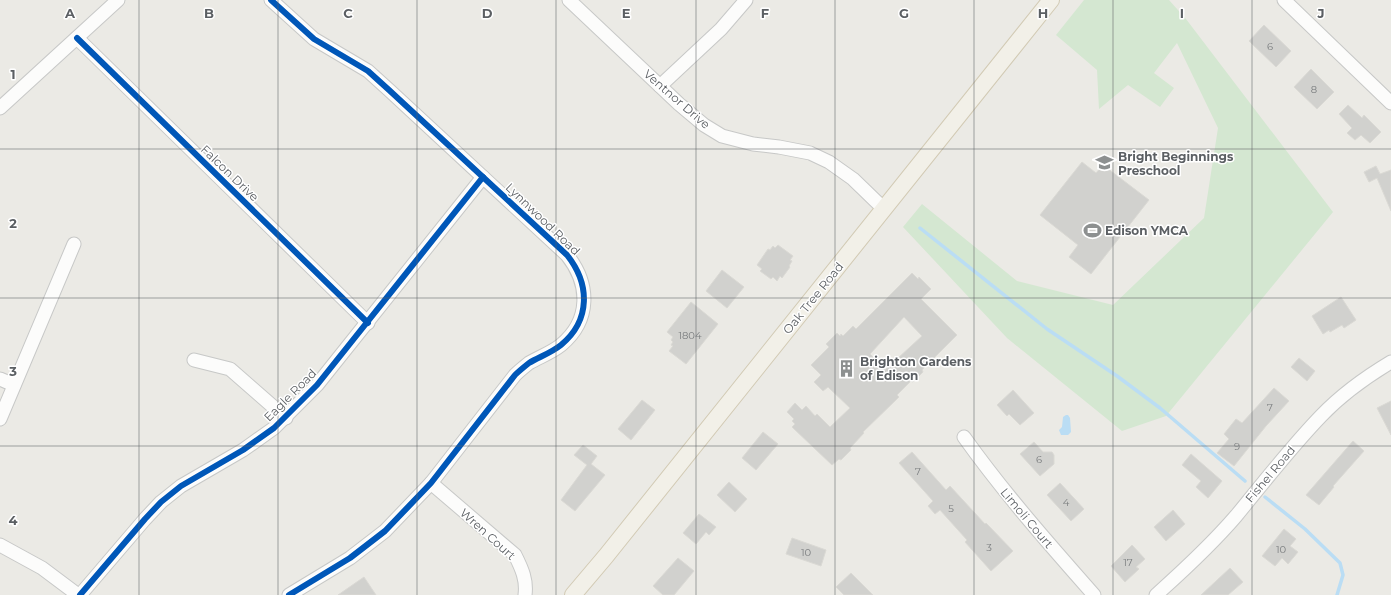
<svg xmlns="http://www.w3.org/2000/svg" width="1391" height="595" viewBox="0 0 1391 595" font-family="Montserrat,sans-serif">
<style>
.green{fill:#d4e7d1}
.water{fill:#baddf4}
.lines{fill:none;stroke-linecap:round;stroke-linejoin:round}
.stream{stroke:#baddf4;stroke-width:3.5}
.building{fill:#d1d1ce;stroke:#dad9d4;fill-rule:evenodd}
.minor-casing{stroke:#c7c8c7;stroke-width:15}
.major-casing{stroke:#d2cab4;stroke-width:18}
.minor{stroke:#fcfcfb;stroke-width:13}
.major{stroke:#f2f0e8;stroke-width:16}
.cycleway-casing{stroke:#fff;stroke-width:8}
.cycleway{stroke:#0057b8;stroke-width:6}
.grid{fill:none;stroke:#5b5f63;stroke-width:1;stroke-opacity:0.55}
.labels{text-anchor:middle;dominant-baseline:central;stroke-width:3;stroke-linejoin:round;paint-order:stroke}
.number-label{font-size:10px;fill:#7a7d7f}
.street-label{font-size:12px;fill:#5b5f63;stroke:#fff}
.poi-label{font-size:12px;font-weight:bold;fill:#5b5f63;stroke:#fff;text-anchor:start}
.grid-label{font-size:13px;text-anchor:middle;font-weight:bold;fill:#5b5f63;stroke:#fff;stroke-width:3;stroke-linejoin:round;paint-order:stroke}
</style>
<rect width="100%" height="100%" fill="#ebeae5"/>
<!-- green -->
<polygon class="green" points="1084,0 1169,0 1186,19 1333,212 1166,416 1122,431 1007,338 903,227 922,204 1017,281 1113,305 1204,218 1218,128 1177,43 1154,73 1174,88 1160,107 1128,85 1099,109 1097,70 1056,35"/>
<!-- water -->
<polygon class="water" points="1066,415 1068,415 1070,418 1071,432 1068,435 1061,435 1059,430 1062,427 1063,417"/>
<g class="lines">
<!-- stream -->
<g class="stream">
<polyline points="920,228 1047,329 1117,376 1160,408 1245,481"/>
<polyline points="1265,497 1305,529 1340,563 1343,575 1337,595"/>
</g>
</g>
<!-- building -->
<g class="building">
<polygon points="1264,25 1291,51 1276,67 1249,41"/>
<polygon points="1311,69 1334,92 1317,109 1294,87"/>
<polygon points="1348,105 1362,118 1364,115 1381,132 1370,143 1361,135 1355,140 1347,133 1352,128 1339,114"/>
<polygon points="1082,162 1096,173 1103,165 1149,200 1091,274 1069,257 1078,245 1040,215"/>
<polygon points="1376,166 1380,174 1391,170 1391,211 1377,178 1369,182 1364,172"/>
<polygon points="778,245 793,256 790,260 792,261 789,266 790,267 782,278 780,276 777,281 773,277 771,279 760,271 762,269 757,265 768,249 770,250 773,246 775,248"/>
<polygon points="722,270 744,287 727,308 706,291"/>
<path d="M912,273L918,279L919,277L931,289L921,299L957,335L922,370L923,372L913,382L911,381L897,395L899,397L863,432L864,433L850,448L851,450L841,460L839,459L832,465L792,427L795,424L792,421L794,419L787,412L795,403L802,410L806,406L815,416L817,414L830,427L850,408L828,387L823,391L814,382L821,375L811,365L829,347L826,344L837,333L840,336L841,334L843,336L853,326L856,329ZM904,317L922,336L885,370L870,354Z"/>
<polygon points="1341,297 1356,320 1344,328 1342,325 1330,332 1329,330 1323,334 1312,316"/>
<polygon points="691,302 718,324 686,364 669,351 673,346 671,345 673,342 671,340 673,337 667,332"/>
<polygon points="1299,358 1315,371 1307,381 1291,367"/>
<polygon points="1274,388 1289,401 1266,426 1234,466 1217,453 1229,439 1224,434 1236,419 1242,423"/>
<polygon points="1013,390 1034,413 1020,425 1009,414 1007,416 997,405"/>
<polygon points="642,400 655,410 631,440 618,429"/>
<polygon points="1391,401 1391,435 1377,408"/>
<polygon points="763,432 778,444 756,470 742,458"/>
<polygon points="1353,441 1364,451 1333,486 1334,487 1319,505 1306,495"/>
<polygon points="1034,442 1043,452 1052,452 1054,455 1054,464 1040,476 1020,454"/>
<polygon points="583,445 597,456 591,464 605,475 575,511 561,500 587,465 574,455"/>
<polygon points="912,452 946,490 950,486 985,524 986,523 1013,551 991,571 965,542 967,540 940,510 935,514 928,506 933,501 899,463"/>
<polygon points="1191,454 1222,481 1208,498 1196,487 1201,481 1182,465"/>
<polygon points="729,482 747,499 735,512 717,495"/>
<polygon points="1060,483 1084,509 1071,521 1047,495"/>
<polygon points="1173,510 1185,524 1166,541 1154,527"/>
<polygon points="699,514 716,527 709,535 706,532 696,544 683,533"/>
<polygon points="1284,529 1296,539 1290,546 1298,552 1288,564 1282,558 1275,566 1262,556"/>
<polygon points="792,538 826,550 821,566 786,554"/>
<polygon points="1132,545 1145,559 1136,567 1139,569 1125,582 1111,566"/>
<polygon points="678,558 694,571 674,595 663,595 653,586"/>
<polygon points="1230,568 1243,582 1228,595 1201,595"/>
<polygon points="851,573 873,595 844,595 836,587"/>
<polygon points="364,577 376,595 338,595"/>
</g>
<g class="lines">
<defs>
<g id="minor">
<path d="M271,0L314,39L368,71L389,90L567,255C590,284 591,320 561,345C551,353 539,357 529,363C524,367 519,371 515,375L431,483L385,531L350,558L289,595"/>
<polyline points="569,0 679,104 704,125 722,136 753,144 779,147 810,153 829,162 853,179 884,209"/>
<polyline points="1284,0 1391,103"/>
<polyline points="77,38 368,323"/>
<polyline points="660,86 721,29 746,0"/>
<polyline points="0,108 118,0"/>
<polyline points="194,360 230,369 286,418"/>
<polyline points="0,379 14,385"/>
<polyline points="0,419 74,244"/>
<path d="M964,437C1004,493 1049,544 1094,595"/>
<path d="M431,483L515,555C522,569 527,580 525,595"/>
<polyline points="0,545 42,568 78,595"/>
<polyline points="80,595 145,519 161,502 181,486 243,450 274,428 317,385 483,177"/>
<path d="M1156,595C1184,570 1212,544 1236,516C1264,482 1291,447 1321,416C1342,394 1366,377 1391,362"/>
</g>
<polyline id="major" points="573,595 606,556 1051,0"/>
</defs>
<!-- minor casing -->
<use href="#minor" class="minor-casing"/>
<!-- major casing -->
<use href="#major" class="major-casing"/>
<!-- minor -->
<use href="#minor" class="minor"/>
<!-- major -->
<use href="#major" class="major"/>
<defs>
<g id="cycleway">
<path d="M271,0L314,39L368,71L389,90L567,255C590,284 591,320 561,345C551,353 539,357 529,363C524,367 519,371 515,375L431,483L385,531L350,558L289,595"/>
<polyline points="77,38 368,323"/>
<polyline points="80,595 145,519 161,502 181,486 243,450 274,428 317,385 483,177"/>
</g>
</defs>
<!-- cycleway casing -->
<use href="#cycleway" class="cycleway-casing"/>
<!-- cycleway -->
<use href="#cycleway" class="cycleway"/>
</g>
<!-- grid -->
<path class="grid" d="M139,0V595M278,0V595M417,0V595M556,0V595M696,0V595M835,0V595M974,0V595M1113,0V595M1252,0V595M0,149H1391M0,298H1391M0,446H1391"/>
<!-- icons -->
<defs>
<symbol id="school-bare" viewBox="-9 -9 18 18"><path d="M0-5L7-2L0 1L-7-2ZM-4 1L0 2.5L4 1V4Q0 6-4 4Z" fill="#8d9090" stroke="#fff" stroke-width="2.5" paint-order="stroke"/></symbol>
<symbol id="stadium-bare" viewBox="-9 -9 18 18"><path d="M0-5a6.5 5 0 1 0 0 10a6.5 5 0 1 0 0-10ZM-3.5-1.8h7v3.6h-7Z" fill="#8d9090" stroke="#fff" stroke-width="2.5" paint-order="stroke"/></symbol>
<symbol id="building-bare" viewBox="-9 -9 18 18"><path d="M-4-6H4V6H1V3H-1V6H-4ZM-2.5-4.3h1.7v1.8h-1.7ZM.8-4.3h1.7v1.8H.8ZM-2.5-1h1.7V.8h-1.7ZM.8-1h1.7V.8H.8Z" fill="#8d9090" stroke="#fff" stroke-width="2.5" paint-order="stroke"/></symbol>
</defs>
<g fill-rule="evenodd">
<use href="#school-bare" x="1092" y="150" width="25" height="25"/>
<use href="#stadium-bare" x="1080" y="218" width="25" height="25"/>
<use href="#building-bare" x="834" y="356" width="25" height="25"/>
</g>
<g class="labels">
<!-- number labels -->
<g class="number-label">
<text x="1270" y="46">6</text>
<text x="1314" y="89">8</text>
<text x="690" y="335">1804</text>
<text x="1270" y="407">7</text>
<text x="1237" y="446">9</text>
<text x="1039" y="459">6</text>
<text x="918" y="471">7</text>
<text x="1066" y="502">4</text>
<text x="951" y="508">5</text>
<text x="989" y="547">3</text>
<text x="1281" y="549">10</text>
<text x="806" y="552">10</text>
<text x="1128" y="562">17</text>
</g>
<!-- street labels -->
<g class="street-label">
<text transform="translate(677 99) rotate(41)">Ventnor Drive</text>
<text transform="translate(230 173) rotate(44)">Falcon Drive</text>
<text transform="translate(543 219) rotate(44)">Lynnwood Road</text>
<text transform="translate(813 298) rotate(-51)">Oak Tree Road</text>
<text transform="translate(290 395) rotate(-45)">Eagle Road</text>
<text transform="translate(1270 474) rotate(-50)">Fishel Road</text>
<text transform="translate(1027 518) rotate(50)">Limoli Court</text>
<text transform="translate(488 534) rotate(42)">Wren Court</text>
</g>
<!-- poi labels -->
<g class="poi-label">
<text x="1118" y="156">Bright Beginnings<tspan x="1118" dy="14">Preschool</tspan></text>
<text x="1105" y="230">Edison YMCA</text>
<text x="860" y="361">Brighton Gardens<tspan x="860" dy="14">of Edison</tspan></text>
</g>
</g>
<g class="grid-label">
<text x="70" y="18">A</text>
<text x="209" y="18">B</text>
<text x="348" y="18">C</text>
<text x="487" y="18">D</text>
<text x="626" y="18">E</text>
<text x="765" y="18">F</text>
<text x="904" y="18">G</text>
<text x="1043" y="18">H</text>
<text x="1182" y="18">I</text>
<text x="1321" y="18">J</text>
<text x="13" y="79">1</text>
<text x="13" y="228">2</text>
<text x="13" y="376">3</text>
<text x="13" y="525">4</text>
</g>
</svg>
